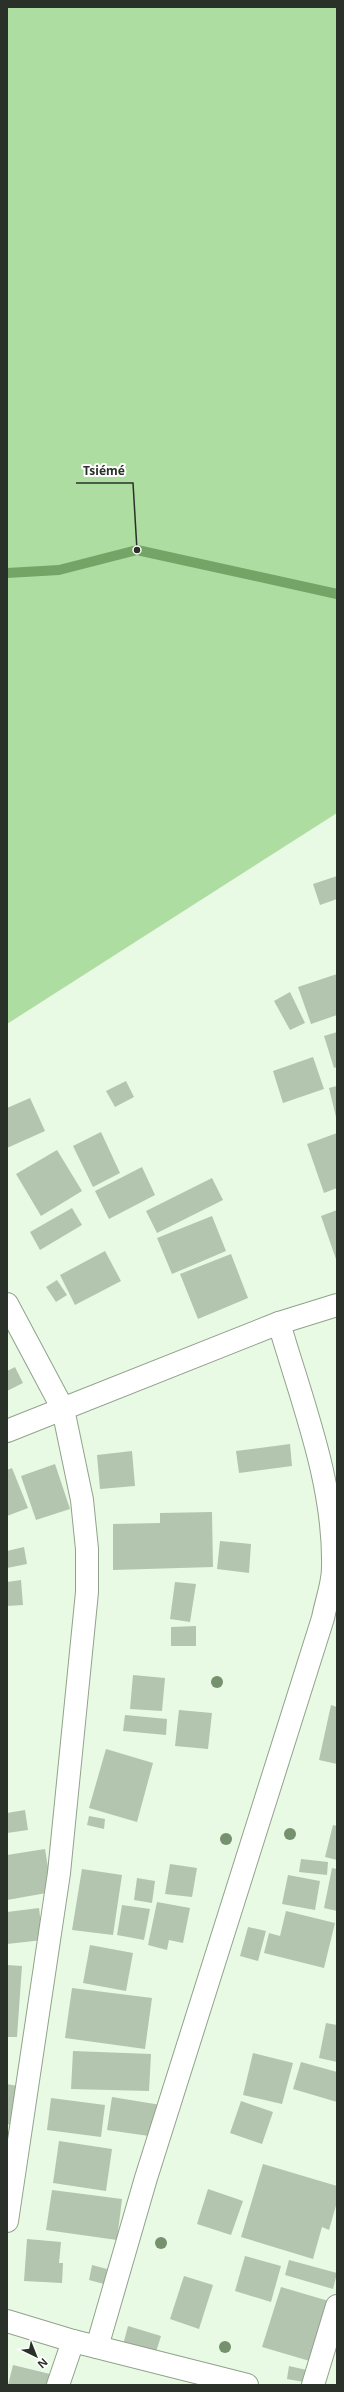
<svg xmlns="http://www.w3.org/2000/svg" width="344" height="2392" viewBox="0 0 344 2392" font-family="'Noto Sans',sans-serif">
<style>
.green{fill:#aedda2}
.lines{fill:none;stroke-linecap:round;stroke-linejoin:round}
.stream{stroke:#74a567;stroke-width:10}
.building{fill:#b4c5af}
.minor-casing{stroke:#91a28c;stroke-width:24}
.minor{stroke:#fff;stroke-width:22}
.tree{fill:#76916e}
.leader{fill:none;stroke:#2a3128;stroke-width:1.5}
.callout-dot{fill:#2a3128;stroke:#fff;stroke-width:1.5}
.callout-label{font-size:12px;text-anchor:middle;font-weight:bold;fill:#2a3128;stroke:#fff;stroke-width:4;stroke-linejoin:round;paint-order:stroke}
</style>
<rect width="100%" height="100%" fill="#e8fae3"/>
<!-- green -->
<polygon class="green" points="7,7 337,7 337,813 7,1024"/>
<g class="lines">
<!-- stream -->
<polyline class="stream" points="7,573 59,570 137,550 337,594"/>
</g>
<!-- building -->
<g class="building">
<polygon points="337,876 337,899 320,905 313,884"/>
<polygon points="337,974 337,1015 311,1024 298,987"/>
<polygon points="290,992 305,1023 290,1030 274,1001"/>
<polygon points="337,1032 337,1067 334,1068 324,1036"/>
<polygon points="313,1057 324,1089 283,1103 273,1071"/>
<polygon points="126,1081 134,1097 115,1107 106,1091"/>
<polygon points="337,1086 337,1117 336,1117 329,1088"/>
<polygon points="30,1098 45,1131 7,1148 7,1108"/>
<polygon points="101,1132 120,1173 93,1187 73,1146"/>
<polygon points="337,1133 337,1188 324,1193 307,1144"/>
<polygon points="57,1150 82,1191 41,1216 16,1174"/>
<polygon points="142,1167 155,1195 109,1219 95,1191"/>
<polygon points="212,1178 223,1200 157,1233 146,1211"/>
<polygon points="72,1208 82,1225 40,1250 30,1232"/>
<polygon points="337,1210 337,1262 321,1216"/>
<polygon points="212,1216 226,1251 172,1274 157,1238"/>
<polygon points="105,1251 121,1281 75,1305 60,1275"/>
<polygon points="231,1254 248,1298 198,1319 180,1274"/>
<polygon points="57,1280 67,1295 56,1302 46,1287"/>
<polygon points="15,1367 23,1383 7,1391 7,1371"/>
<polygon points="290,1444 292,1466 239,1473 236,1451"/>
<polygon points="132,1451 135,1486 100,1489 97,1455"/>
<polygon points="55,1464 70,1509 36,1520 21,1476"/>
<polygon points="12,1468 28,1508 7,1516 7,1470"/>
<polygon points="212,1512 213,1567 113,1570 113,1524 160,1523 160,1513"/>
<polygon points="220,1541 251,1544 249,1573 217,1569"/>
<polygon points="24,1547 27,1564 7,1568 7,1551"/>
<polygon points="21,1580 23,1605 7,1606 7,1582"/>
<polygon points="175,1582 196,1584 190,1622 170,1619"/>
<polygon points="196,1626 196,1646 171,1646 171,1627"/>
<polygon points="133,1675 165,1678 162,1711 130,1709"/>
<polygon points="331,1705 337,1707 337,1764 319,1760"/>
<polygon points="179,1710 212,1713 208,1749 175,1746"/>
<polygon points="125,1715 167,1719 166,1735 123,1731"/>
<polygon points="106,1749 153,1763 137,1822 89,1808"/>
<polygon points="25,1810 28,1830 7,1833 7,1813"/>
<polygon points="89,1816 105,1819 104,1829 87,1825"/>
<polygon points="333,1825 337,1826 337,1860 325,1857"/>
<polygon points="45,1849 52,1892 7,1900 7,1855"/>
<polygon points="301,1859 328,1862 327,1875 299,1872"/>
<polygon points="170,1864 197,1868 192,1897 165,1894"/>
<polygon points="332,1868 337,1869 337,1911 324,1908"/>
<polygon points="82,1869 122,1875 113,1935 72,1930"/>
<polygon points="288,1875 320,1881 315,1910 282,1904"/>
<polygon points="137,1878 155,1881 152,1903 134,1900"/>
<polygon points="157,1902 190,1908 183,1943 169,1940 167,1950 148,1945"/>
<polygon points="122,1905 150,1909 144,1940 117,1935"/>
<polygon points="39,1908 43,1940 7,1944 7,1912"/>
<polygon points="286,1911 335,1923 324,1968 264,1953 269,1933 280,1936"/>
<polygon points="248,1927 266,1931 258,1961 240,1956"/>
<polygon points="90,1945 133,1953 126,1991 83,1983"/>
<polygon points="7,1965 22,1966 17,2037 7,2037"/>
<polygon points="72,1988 152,1998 145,2049 65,2038"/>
<polygon points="326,2023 337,2025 337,2062 319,2058"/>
<polygon points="73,2051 151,2054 149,2091 71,2089"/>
<polygon points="253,2053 293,2063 282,2104 243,2095"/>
<polygon points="301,2062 337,2072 337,2102 293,2089"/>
<polygon points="7,2084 22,2087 16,2126 7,2124"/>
<polygon points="112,2097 161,2105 156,2137 107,2130"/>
<polygon points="51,2098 105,2105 101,2137 47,2130"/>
<polygon points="241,2101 273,2112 262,2144 230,2133"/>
<polygon points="7,2132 9,2132 8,2144 7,2144"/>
<polygon points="59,2141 112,2149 106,2191 53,2183"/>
<polygon points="263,2164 337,2186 337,2202 329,2230 322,2227 313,2259 241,2237"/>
<polygon points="208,2189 243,2201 231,2235 197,2224"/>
<polygon points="52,2190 122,2199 117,2240 46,2230"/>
<polygon points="27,2239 61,2242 59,2263 63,2263 62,2283 24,2281"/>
<polygon points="245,2256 281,2266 271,2302 235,2291"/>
<polygon points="289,2260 337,2273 333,2289 285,2275"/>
<polygon points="92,2265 107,2269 104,2284 89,2280"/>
<polygon points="184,2276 213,2285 199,2329 170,2319"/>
<polygon points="281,2287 332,2302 313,2362 262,2347"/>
<polygon points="128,2326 161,2336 155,2355 123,2345"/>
<polygon points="13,2365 50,2374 48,2385 8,2385"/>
<polygon points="289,2366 311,2371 309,2383 287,2379"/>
</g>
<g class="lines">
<defs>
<g id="minor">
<polyline points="7,1304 63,1409 82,1500 87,1549 87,1592 59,1873 7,2221"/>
<polyline points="7,1431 279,1323 337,1305"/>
<polyline points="7,2321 73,2341 247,2385"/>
<path d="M97,2347L146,2178L323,1618C326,1602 333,1584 333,1568C335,1484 302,1402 279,1323"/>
<polyline points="58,2385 73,2341"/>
<polyline points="313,2385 337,2306"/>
</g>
</defs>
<!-- minor casing -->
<use href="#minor" class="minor-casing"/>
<!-- minor -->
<use href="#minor" class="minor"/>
</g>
<!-- trees -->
<g class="tree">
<circle cx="217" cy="1682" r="6"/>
<circle cx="290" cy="1834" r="6"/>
<circle cx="226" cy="1839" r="6"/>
<circle cx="161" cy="2243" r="6"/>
<circle cx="225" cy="2347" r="6"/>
</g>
<!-- callouts -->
<path class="leader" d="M137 550L133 483H76"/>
<circle class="callout-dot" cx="137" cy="550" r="4"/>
<g class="callout-label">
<text x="104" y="475">Tsiémé</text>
</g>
<!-- border -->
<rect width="344" height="2392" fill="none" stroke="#2a3128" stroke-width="16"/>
<!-- north arrow -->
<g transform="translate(36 2356) rotate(137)" stroke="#ffffff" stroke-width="3" paint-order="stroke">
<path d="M0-3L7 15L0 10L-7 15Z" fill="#2a3128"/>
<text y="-6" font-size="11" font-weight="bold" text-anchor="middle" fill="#2a3128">N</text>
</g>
</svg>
